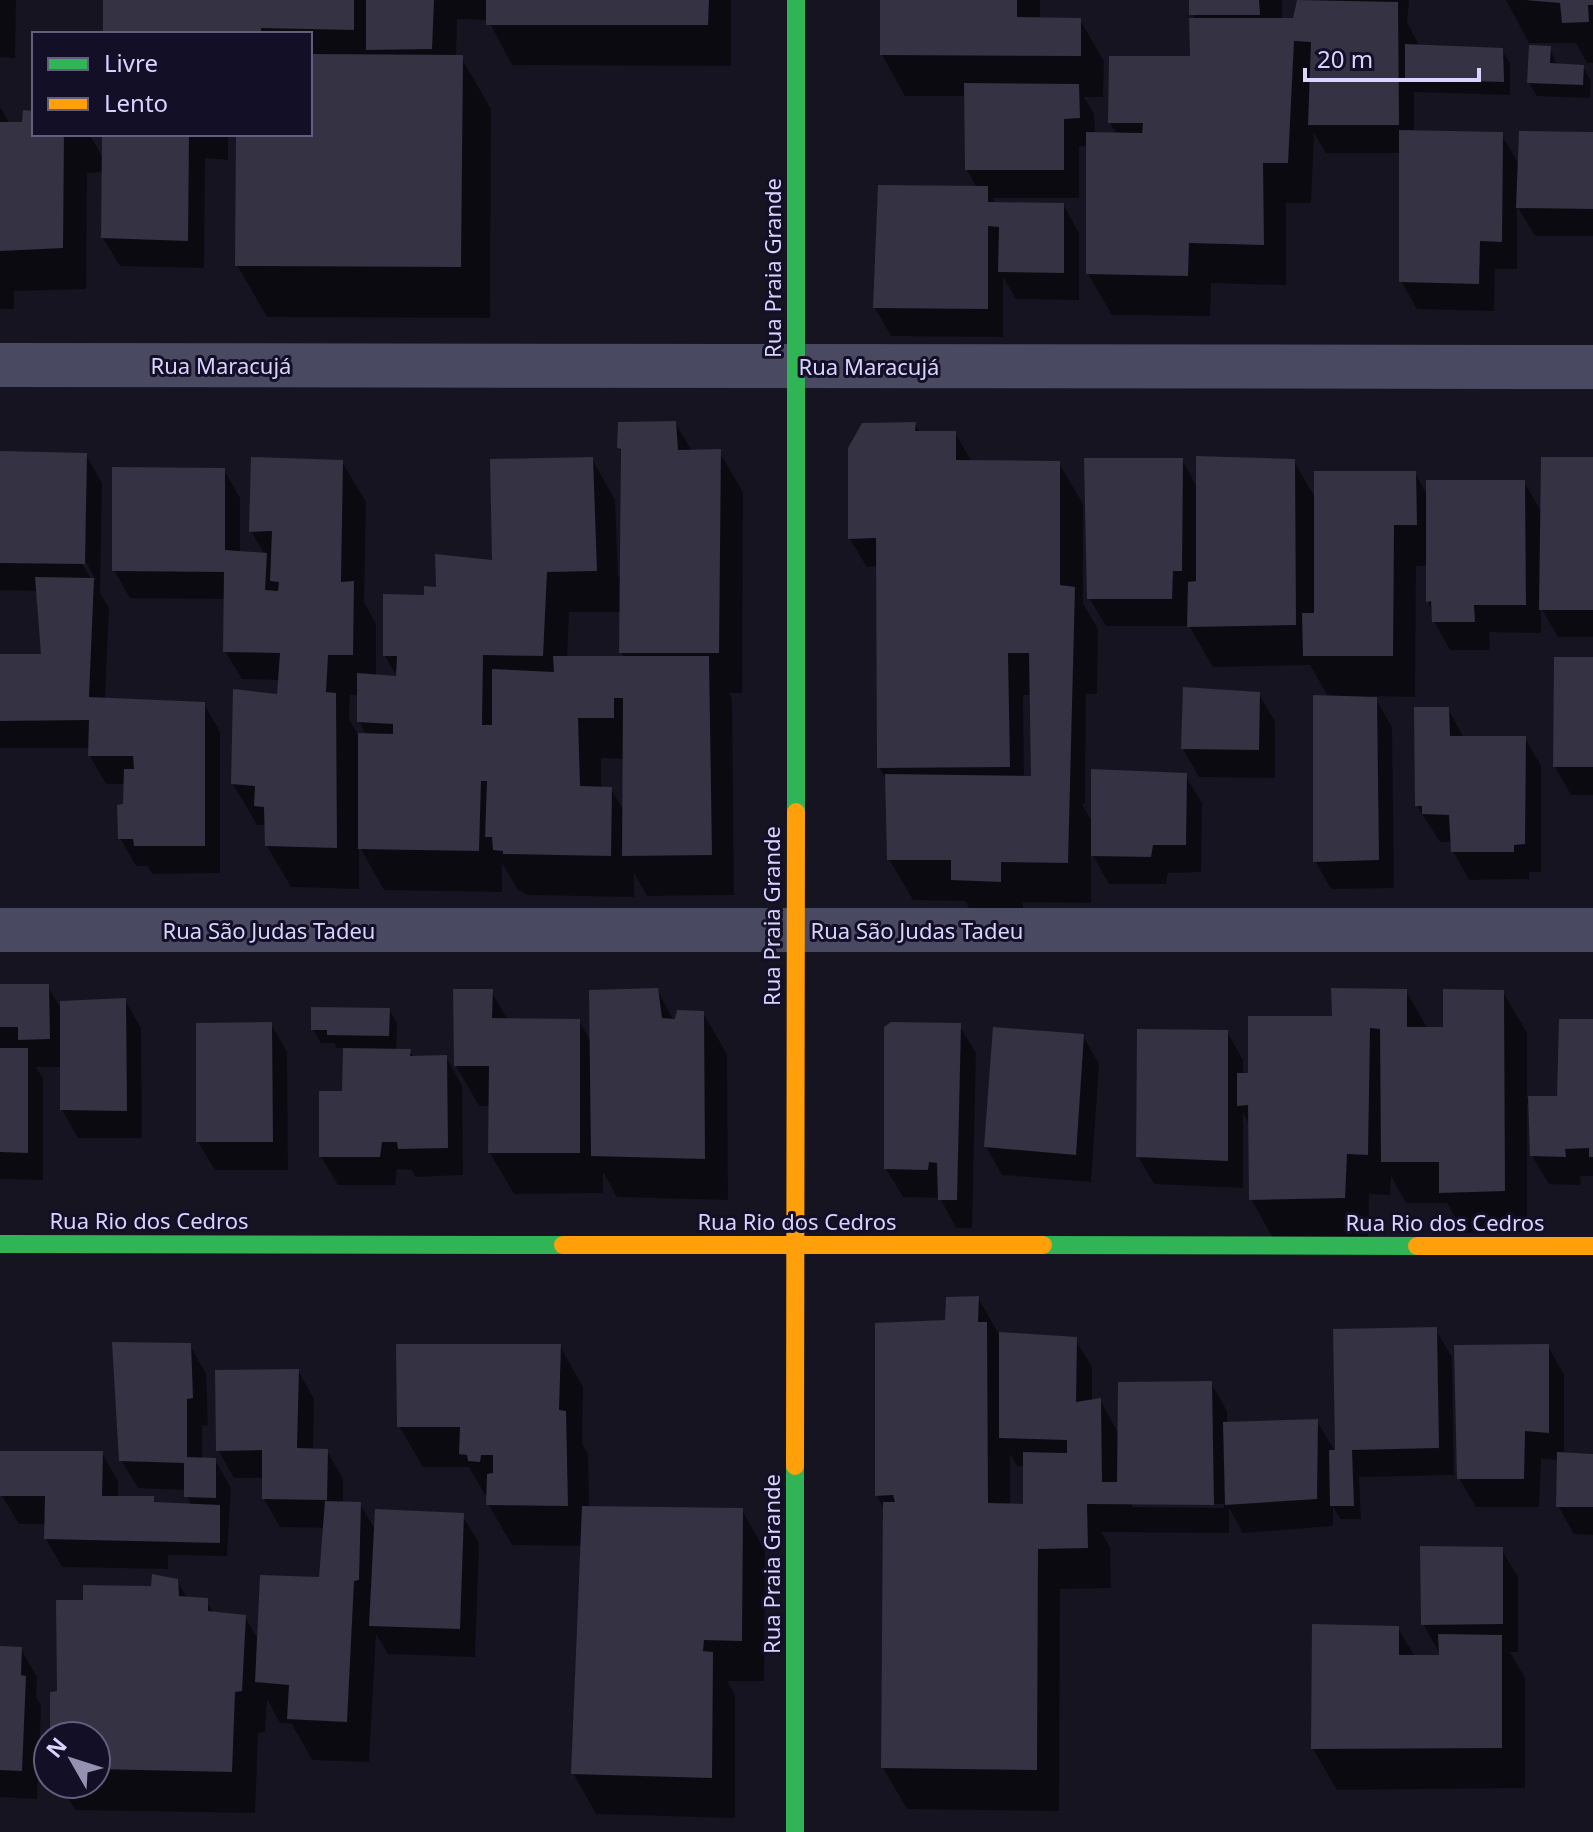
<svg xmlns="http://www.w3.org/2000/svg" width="1593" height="1832" viewBox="0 0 1593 1832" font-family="'Noto Sans',sans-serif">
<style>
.shadow{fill:#0007;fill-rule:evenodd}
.building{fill:#343243}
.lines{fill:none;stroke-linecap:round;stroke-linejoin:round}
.street{stroke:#4a4962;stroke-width:44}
.fast{stroke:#30b455;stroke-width:18}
.slow{stroke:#ff9f0a;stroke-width:18}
.labels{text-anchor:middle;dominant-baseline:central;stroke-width:6;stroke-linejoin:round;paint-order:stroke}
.street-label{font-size:22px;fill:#d9d4ff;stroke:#130f26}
</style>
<rect width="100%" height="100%" fill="#161421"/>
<!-- shadow -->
<g class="shadow">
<polygon points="0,0 16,0 15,58 0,57"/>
<polygon points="105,0 731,0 731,66 512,65 488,20 457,19 456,57 461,57 491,109 490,318 267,317 237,265 238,134 310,134 310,34 105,34"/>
<polygon points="882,0 1040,0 1040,19 1080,20 1104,61 1103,97 1084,97 1094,114 1095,134 1117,134 1110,123 1192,58 1194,20 1191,0 1282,0 1282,20 1296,27 1295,7 1299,7 1299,0 1409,0 1407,22 1420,47 1502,50 1510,63 1510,95 1414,92 1414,132 1501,134 1520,166 1593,134 1593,236 1535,236 1517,206 1517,269 1495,269 1494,311 1417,309 1401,281 1401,153 1326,153 1314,133 1311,203 1286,203 1286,285 1211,283 1210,316 1112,315 1088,274 1088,146 1079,146 1079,198 993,198 996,204 1063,204 1079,233 1079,300 1016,299 1003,277 1003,337 891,336 875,308 977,188 967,170 966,96 905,96 882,55"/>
<polygon points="1506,0 1593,0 1593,63 1587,63 1576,43 1529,43"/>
<polygon points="1550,48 1557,66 1583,67 1591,81 1590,98 1537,96 1529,83"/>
<polygon points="0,107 10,124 24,124 34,113 34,134 89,134 104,159 104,134 228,134 228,160 205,158 204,268 120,266 103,238 104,172 87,173 86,289 14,291 14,309 0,309"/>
<path d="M675,423L692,451H719L743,492L742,693H729L732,699L734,895L647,896L634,873V897L528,895L518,890L502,863V892L384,890L359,846V889L291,887L267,846L266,825H257L233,784L279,696L280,680L242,679L225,651L226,599L130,598L114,570L224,470L240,498V553L265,555L251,531L342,462L366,502L364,602L376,624V676L398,678L385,656L427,597L438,589L437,556L494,562L592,459L615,500L618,577H622L623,453L619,448ZM569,612H621V652L624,658H567ZM350,695H359V722L367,735H358L349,719ZM601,758L624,759V811L611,789H601Z"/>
<path d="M915,424L920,433H955L972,462L1059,463L1083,504V604L1098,629L1097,694H1086L1085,804H1082L1093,823L1185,775L1202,803L1201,872L1168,873L1166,884H1109L1091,852V903L1023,902V922L977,921L965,901L913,900L889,859L887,782L879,767L878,566L867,567L850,539ZM1023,695H1031L1033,776L1024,778Z"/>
<path d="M0,453L86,455L102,483L100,593L109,608L105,700L204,704L220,732V873L152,874L148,866H136L120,838L126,784H106L90,756V748H0V656H43L38,591L0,590ZM82,555L96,580H92L78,557Z"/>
<polygon points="1593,459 1593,637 1558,637 1541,608 1541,633 1489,632 1490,650 1450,650 1434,621 1428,601 1428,566 1416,566 1415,697 1374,696 1392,727 1394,888 1331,889 1315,861 1329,698 1310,665 1213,667 1189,626 1106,626 1089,598 1182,460 1198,489 1294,461 1316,499 1415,473 1428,496 1524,482 1542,513"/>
<polygon points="1593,659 1593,795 1571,795 1555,767"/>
<polygon points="1259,694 1275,722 1275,778 1199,777 1183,749"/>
<polygon points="1448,709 1464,738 1525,738 1541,766 1541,872 1529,872 1529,879 1469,880 1453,851 1452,842 1440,842 1417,806"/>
<polygon points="0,986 48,986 62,1010 125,1000 141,1028 142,1138 78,1138 62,1110 62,1067 36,1067 43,1078 43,1180 0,1179"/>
<polygon points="657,990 676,1024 703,1013 727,1054 728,1200 617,1197 603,1172 603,1193 514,1194 490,1153 491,1106 479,1106 456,1066 491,991 508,1020 579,1021 591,1042"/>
<polygon points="1406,991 1428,1029 1445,1029 1503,992 1527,1033 1527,1098 1559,1098 1593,1021 1593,1176 1580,1176 1581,1185 1549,1184 1532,1156 1530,1104 1527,1104 1527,1232 1464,1233 1447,1203 1406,1203 1391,1176 1390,1195 1369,1194 1368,1239 1274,1240 1251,1199 1250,1126 1243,1113 1243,1188 1154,1184 1138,1156 1227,1032 1243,1060 1243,1075 1250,1075 1334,1018"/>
<polygon points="389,1010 397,1023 396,1051 410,1051 413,1058 446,1057 462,1085 463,1175 416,1177 412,1170 397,1169 395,1185 338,1185 321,1157 344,1093 345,1048 337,1048 334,1043 321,1043 313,1029"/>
<polygon points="271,1024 287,1052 288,1170 215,1170 198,1142"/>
<polygon points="959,1025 976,1053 972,1228 956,1228 940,1198 903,1197 886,1169"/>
<polygon points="1083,1036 1099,1064 1091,1182 1002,1175 986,1147"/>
<path d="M978,1298L999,1334L1075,1339L1092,1367V1401L1100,1400L1119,1434L1211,1383L1227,1411V1424L1317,1421L1337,1455L1435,1329L1452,1357L1454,1475L1359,1477L1361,1519H1340L1333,1506V1526L1243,1533L1229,1508V1533L1101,1532L1110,1547L1111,1588L1060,1589L1059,1811L907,1809L883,1768L885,1511L877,1496L947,1322ZM1010,1454L1017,1466H1025V1506L1010,1505ZM1132,1503L1224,1504V1508L1132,1507Z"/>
<polygon points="190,1345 206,1374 208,1425 202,1426 202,1459 215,1460 231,1488 227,1556 168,1555 168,1569 62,1567 46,1539 46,1524 19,1524 2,1496 102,1453 118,1481 118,1498 153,1498 156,1504 191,1506 186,1490 138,1488 121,1460"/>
<polygon points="560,1346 583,1387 582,1443 588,1454 589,1508 742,1510 765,1551 764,1681 727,1681 735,1695 735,1818 596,1814 573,1773 582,1546 512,1545 488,1504 489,1495 485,1495 469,1467 423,1467 399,1426"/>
<polygon points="1548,1346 1564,1375 1564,1455 1593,1456 1593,1535 1574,1534 1558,1506 1559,1460 1541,1459 1539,1507 1476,1507 1459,1478"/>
<polygon points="298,1371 314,1399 313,1451 327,1451 343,1479 343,1503 360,1504 376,1531 462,1515 479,1543 475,1657 388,1654 376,1634 369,1762 312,1760 292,1724 280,1723 267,1699 265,1732 258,1733 255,1813 75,1810 60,1784 96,1784 96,1736 52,1736 59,1693 85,1602 177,1581 188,1599 206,1600 214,1614 245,1617 259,1641 321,1579 325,1528 280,1527 264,1499 264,1478 234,1478 218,1450"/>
<polygon points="1501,1549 1518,1577 1518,1652 1510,1652 1525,1678 1525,1788 1337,1790 1313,1749 1398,1628 1415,1657 1442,1658 1423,1624"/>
<polygon points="0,1648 21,1649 37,1677 36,1697 41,1706 37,1799 0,1797"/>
</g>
<!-- building -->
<g class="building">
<polygon points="103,0 354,0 354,30 261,28 261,34 103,34"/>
<polygon points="366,0 434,0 432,49 366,50"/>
<polygon points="486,0 709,0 708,25 486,25"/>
<polygon points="880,0 1017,0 1017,17 1081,18 1081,56 880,55"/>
<polygon points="1189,0 1259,0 1260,15 1189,15"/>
<polygon points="1297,0 1398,2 1399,125 1308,125 1311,42 1294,41 1288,163 1263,163 1264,245 1189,243 1188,276 1086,274 1086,132 1142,133 1143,123 1108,123 1109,56 1190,56 1189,18 1293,18"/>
<polygon points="1525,0 1593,0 1593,5 1588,5 1589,22 1562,23 1560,3"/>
<polygon points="1405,44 1503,48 1504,82 1405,79"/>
<polygon points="1529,45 1551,46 1550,63 1584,65 1583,85 1527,83"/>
<polygon points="310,54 463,55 461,267 235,266 236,134 310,134"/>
<polygon points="964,83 1079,84 1080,118 1064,119 1064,170 965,170"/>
<polygon points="23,110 34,111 34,134 64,134 63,248 0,251 0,122 22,122"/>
<polygon points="1399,130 1503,132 1502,242 1480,241 1479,284 1399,282"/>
<polygon points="1519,131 1593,132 1593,209 1516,208"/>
<polygon points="102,134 189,134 188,241 101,238"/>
<polygon points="878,185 988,186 988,202 1064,203 1064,273 998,272 999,227 988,226 988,309 873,308"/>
<polygon points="676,421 678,450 721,449 719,653 619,653 621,449 617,448 618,422"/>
<polygon points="916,422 915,431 956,431 956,460 1060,461 1060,585 1075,587 1068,863 1001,862 1001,882 951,880 951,860 887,860 885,774 1031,776 1029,653 1008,653 1010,767 877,768 876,538 848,539 848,448 862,423"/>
<polygon points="0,451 87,453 85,564 0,563"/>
<polygon points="1196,456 1295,459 1296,625 1187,627 1188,582 1196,581"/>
<polygon points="251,457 343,460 341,582 354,581 353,655 328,655 326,692 336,693 337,848 265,846 264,807 254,806 255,786 231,784 233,689 277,694 280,653 223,652 224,572 112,571 112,467 225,468 225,550 267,553 265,590 278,591 279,582 270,581 272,531 249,532"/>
<polygon points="593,457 597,571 547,572 543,656 483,655 482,725 492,725 492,669 554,672 553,656 709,656 712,855 622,856 623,698 614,698 614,718 578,718 580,786 612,787 611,856 503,854 503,851 493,850 492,837 485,837 487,781 481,781 479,851 358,849 358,733 393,734 393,724 357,722 357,673 396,676 397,656 383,656 383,594 424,595 424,586 436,587 435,554 492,560 490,459"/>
<polygon points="1541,457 1593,457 1593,610 1539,610"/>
<polygon points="1084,458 1183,458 1182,571 1173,571 1172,599 1087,599"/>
<polygon points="1314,471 1416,471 1417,525 1394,525 1393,656 1303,656 1302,613 1314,613"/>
<polygon points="1426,480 1525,480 1526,605 1474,605 1475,622 1432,622 1431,601 1426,602"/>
<polygon points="35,577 94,578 89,697 205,702 205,846 134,846 133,839 118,839 117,805 123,804 124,769 134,769 133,756 88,756 89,720 0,721 0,654 41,654"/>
<polygon points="1554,657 1593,657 1593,767 1553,767"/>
<polygon points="1183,687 1260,692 1259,750 1181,749"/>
<polygon points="1313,695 1377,697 1379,860 1313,862"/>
<polygon points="1414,707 1449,707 1450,736 1526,736 1525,844 1514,845 1514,852 1451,852 1449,815 1422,814 1422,806 1415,806"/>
<polygon points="1091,769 1187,773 1186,845 1153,845 1151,857 1091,856"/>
<polygon points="0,984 49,984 50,1039 18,1040 18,1027 0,1027"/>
<polygon points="658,988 662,1018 675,1019 677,1010 704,1011 705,1159 591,1156 589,990"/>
<polygon points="1331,988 1407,989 1407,1027 1443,1027 1443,989 1504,990 1505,1191 1439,1193 1439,1162 1381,1162 1380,1029 1370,1028 1368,1155 1347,1154 1345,1198 1249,1200 1248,1105 1237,1106 1237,1073 1248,1073 1248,1016 1332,1016"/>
<polygon points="453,989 493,989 492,1018 580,1019 580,1153 488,1153 489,1066 454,1066"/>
<polygon points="126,998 127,1111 60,1110 60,1001"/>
<polygon points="311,1007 390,1008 389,1036 327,1035 327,1030 311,1030"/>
<polygon points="1559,1019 1593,1019 1593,1157 1589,1157 1589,1148 1565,1149 1566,1157 1530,1156 1528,1096 1557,1096"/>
<polygon points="272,1022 273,1142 196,1142 196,1023"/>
<polygon points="891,1022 961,1023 957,1200 938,1200 937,1163 929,1162 928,1170 884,1169 884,1027"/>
<polygon points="993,1027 1084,1034 1076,1155 984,1147"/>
<polygon points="1137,1029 1228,1030 1228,1161 1136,1157"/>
<polygon points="0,1048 28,1048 28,1153 0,1152"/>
<polygon points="343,1048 411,1049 410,1056 447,1055 448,1148 398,1149 397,1142 382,1142 380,1157 319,1157 319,1091 342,1091"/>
<polygon points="979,1296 978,1322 987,1322 988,1503 1023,1504 1023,1452 1067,1453 1067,1440 999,1438 999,1332 1077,1337 1076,1402 1101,1398 1102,1482 1117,1482 1118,1382 1212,1381 1214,1505 1087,1504 1088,1548 1038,1549 1037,1770 881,1768 883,1502 895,1502 893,1495 875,1496 875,1323 945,1320 946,1297"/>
<polygon points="1437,1327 1439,1448 1352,1450 1354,1506 1330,1506 1329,1450 1335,1450 1333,1329"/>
<polygon points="112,1342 191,1343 193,1398 187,1399 187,1457 216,1458 216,1498 184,1497 184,1463 119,1461"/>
<polygon points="396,1344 561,1344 559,1410 566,1411 568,1506 486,1505 487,1474 493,1473 493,1455 481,1455 480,1462 468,1461 467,1455 459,1454 460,1427 397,1427"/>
<polygon points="1549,1344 1549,1433 1525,1431 1524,1479 1457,1479 1454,1345"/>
<polygon points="299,1369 297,1448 328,1449 327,1500 262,1499 262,1450 216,1451 215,1370"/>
<polygon points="1318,1419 1317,1499 1225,1505 1223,1422"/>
<polygon points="0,1451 103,1451 102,1496 154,1496 154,1502 220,1505 220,1543 44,1539 45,1496 0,1496"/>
<polygon points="1557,1452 1593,1454 1593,1507 1556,1507"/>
<polygon points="325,1501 361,1502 359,1580 354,1581 347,1722 287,1719 289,1685 255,1682 260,1575 319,1577"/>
<polygon points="582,1506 743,1508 742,1641 704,1640 703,1651 713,1652 712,1778 571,1774"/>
<polygon points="375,1509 464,1513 460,1629 369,1626"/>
<polygon points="1420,1546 1503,1547 1503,1624 1421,1625"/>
<polygon points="152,1574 178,1579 179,1596 208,1598 208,1611 246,1615 242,1691 235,1692 232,1772 96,1769 96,1736 50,1736 50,1692 57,1691 56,1600 83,1600 83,1585 151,1586"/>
<polygon points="1312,1624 1399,1626 1399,1655 1439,1655 1438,1634 1502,1635 1502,1748 1311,1749"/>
<polygon points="0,1646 22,1647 21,1675 26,1676 22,1771 0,1770"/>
</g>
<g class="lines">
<!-- street -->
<g class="street">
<polyline points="0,365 1593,367"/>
<polyline points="0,930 1593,930"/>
</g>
<!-- fast -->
<g class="fast">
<polyline points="796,812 796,0"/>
<polyline points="0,1244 563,1245"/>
<polyline points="1043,1245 1417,1246"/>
<polyline points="795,1832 795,1466"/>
</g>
<!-- slow -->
<g class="slow">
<polyline points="563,1245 1043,1245"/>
<polyline points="1417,1246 1593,1246"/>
<polyline points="795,1466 796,812"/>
</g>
</g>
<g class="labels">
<!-- street labels -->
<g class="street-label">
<text transform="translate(772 268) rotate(-90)">Rua Praia Grande</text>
<text x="221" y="365">Rua Maracujá</text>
<text x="869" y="366">Rua Maracujá</text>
<text transform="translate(771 916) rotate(-90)">Rua Praia Grande</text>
<text x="269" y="930">Rua São Judas Tadeu</text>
<text x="917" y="930">Rua São Judas Tadeu</text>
<text x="149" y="1220">Rua Rio dos Cedros</text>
<text x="797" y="1221">Rua Rio dos Cedros</text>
<text x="1445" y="1222">Rua Rio dos Cedros</text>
<text transform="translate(771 1564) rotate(-90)">Rua Praia Grande</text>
</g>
</g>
<!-- legend -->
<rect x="32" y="32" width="280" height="104" fill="#130f26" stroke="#625e7d" stroke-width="2"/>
<rect x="48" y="58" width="40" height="12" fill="#30b455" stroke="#625e7d" stroke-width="2"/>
<text x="104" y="72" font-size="24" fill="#d9d4ff">Livre</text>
<rect x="48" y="98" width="40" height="12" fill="#ff9f0a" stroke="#625e7d" stroke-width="2"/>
<text x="104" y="112" font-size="24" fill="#d9d4ff">Lento</text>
<!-- north arrow -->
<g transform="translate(72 1760) rotate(309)"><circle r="38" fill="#130f26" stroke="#625e7d" stroke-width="2"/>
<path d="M0-6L14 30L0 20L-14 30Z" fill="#9591b1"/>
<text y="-12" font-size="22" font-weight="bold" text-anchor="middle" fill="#d9d4ff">N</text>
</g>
<!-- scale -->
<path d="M1305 68v12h174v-12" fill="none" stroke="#d9d4ff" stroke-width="4"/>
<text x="1317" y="68" font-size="24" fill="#d9d4ff" stroke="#130f26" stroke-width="6" paint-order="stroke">20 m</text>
</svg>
